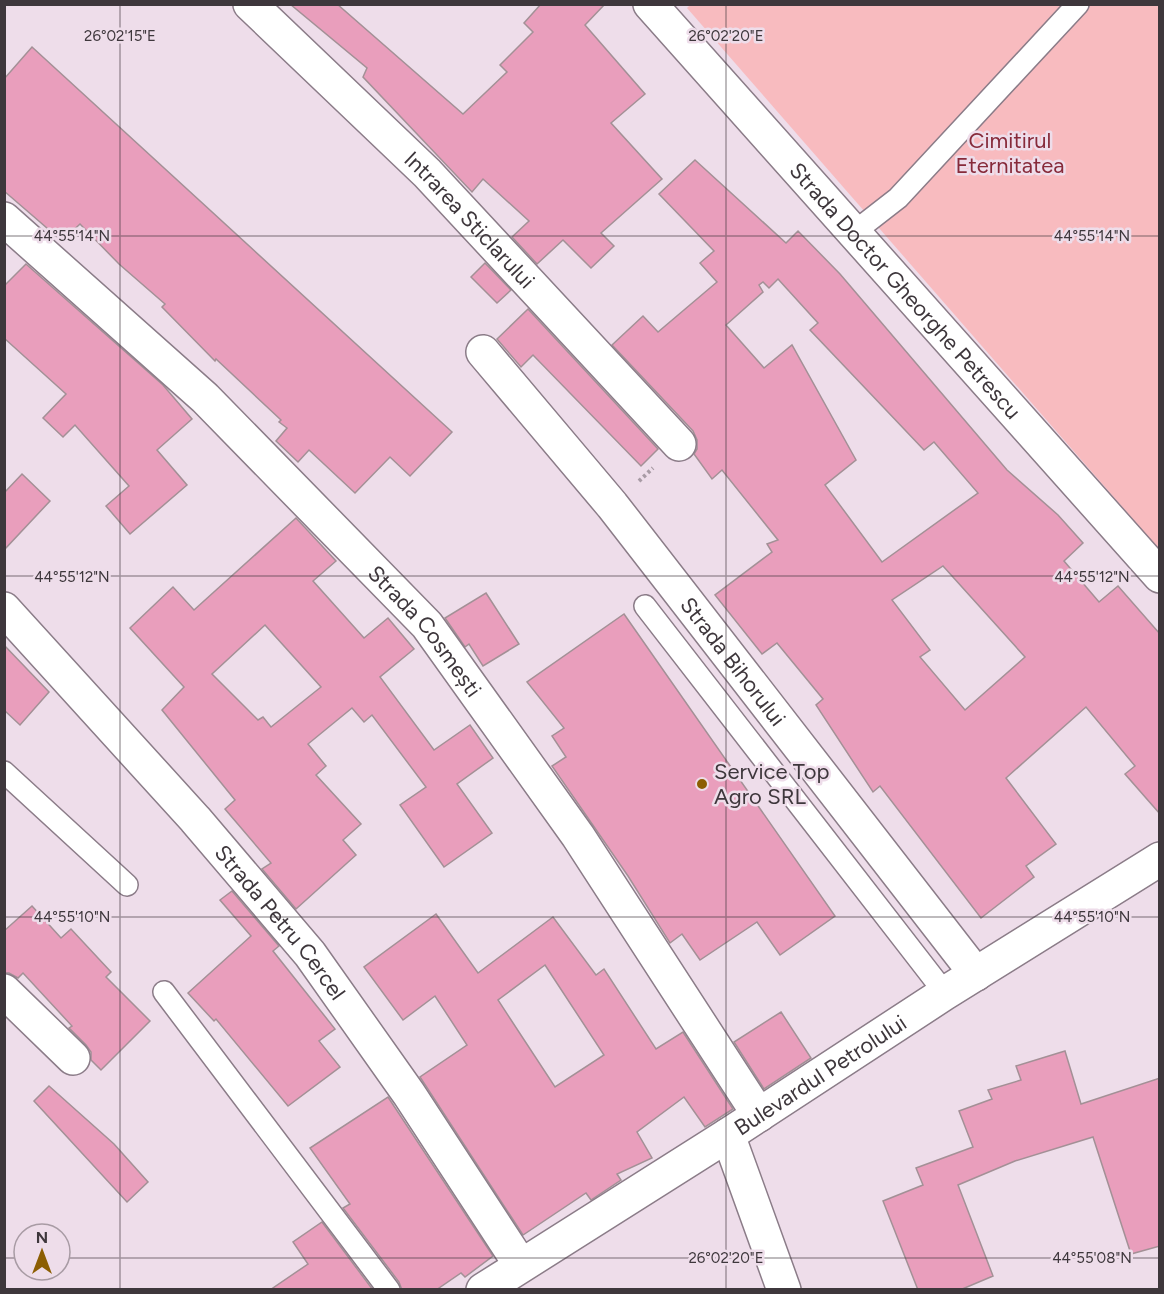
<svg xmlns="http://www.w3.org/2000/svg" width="1164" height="1294" viewBox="0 0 1164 1294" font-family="Figtree,sans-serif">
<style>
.green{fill:#f8bbbf}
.building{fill:#e99ebc;stroke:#a39096;stroke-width:1.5;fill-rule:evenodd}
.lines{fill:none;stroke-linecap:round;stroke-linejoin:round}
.lane-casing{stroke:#8b7c88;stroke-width:24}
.street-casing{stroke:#8b7c88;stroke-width:36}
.secondary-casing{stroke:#8b7c88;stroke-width:36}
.path{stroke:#a89ba5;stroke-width:4;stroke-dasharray:3 3;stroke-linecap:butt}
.lane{stroke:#fff;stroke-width:21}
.street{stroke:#fff;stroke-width:33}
.secondary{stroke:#fff;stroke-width:33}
.ticks{fill:none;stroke:#3e373c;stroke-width:1.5;stroke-opacity:0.45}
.poi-dot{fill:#8c5e03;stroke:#eeddea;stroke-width:2}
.labels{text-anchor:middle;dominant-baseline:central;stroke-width:5;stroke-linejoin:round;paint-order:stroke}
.park-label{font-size:22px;fill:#872a3a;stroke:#eeddea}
.street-label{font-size:22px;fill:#3e373c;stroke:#eeddea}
.poi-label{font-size:22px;fill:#3e373c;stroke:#eeddea;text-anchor:start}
.ticks-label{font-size:15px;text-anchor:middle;fill:#3e373c;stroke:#eeddea;stroke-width:5;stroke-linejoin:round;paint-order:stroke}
</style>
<rect width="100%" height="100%" fill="#eeddea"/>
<!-- green -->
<polygon class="green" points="691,4 1159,5 1159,549 687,8"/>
<!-- building -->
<g class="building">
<polygon points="290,4 337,4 463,114 507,72 500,65 533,32 524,23 541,4 605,4 585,25 645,94 611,123 662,179 601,233 614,246 591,268 563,240 537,264 512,237 529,221 483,179 472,192 363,77 367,68"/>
<polygon points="32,47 452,432 410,476 390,457 355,493 309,450 298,462 276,441 287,428 279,422 281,420 216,359 215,361 162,307 165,304 119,264 80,224 62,241 4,191 4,79"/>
<path d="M695,160L786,243L798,231L840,274L1007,470L1058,515L1083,543L1064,561L1099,602L1118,586L1160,634V814L1125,774L1135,766L1086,707L1006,778L1056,844L1026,866L1034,877L981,918L880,786L873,792L816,705L823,699L777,643L762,654L715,595L772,552L767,544L778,540L722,470L712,479L694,454L697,449V440L693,431L612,345L643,316L658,332L717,282L700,263L714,251L659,194ZM778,279L818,323L810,330L924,450L934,442L978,493L882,562L825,485L856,460L792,345L764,368L726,325L763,292L759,285L763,282L769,288ZM943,566L1025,657L965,710L920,657L930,650L892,600Z"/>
<polygon points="485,263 511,290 497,303 471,277"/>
<polygon points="26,264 163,385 192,419 157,450 187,485 130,534 106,506 129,486 75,425 63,437 43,418 66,394 4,338 4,286"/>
<polygon points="528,309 658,449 641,466 533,355 521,367 497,339"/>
<polygon points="22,474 50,501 4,550 4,493"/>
<path d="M296,518L336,561L313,581L364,638L388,618L414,649L380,677L434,750L470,725L493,758L457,784L492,833L444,867L400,805L426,787L372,715L364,722L352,708L308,744L326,766L316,775L361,824L343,840L356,855L296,909L262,869L271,863L225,809L235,800L162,710L184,687L130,628L173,587L194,610ZM265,625L321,687L271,727L263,717L258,720L212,674Z"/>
<polygon points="486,593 519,644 483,666 469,644 465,647 445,618"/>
<polygon points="624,614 835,916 780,955 757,922 700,960 682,934 670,943 628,876 552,766 566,757 552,736 564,728 527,682"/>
<polygon points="4,645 49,692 20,725 4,710"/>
<polygon points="232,891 279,946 273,951 335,1029 319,1041 340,1067 288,1106 216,1019 214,1021 188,993 251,936 220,900"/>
<polygon points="32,906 61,938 71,929 111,972 106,977 150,1021 101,1070 91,1060 91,1052 86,1045 69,1028 72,1026 23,973 18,978 9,973 4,973 4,931"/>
<path d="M436,914L478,973L553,917L596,975L604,969L656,1049L683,1032L733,1109L705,1127L684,1097L637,1132L652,1158L617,1174L621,1180L591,1200L586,1193L523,1235L420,1077L467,1045L435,996L403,1020L364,967ZM545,965L604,1055L555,1087L498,1000Z"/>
<polygon points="781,1012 811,1058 764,1089 734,1042"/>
<polygon points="1065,1051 1081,1104 1160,1078 1160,1246 1131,1254 1093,1137 1015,1161 958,1185 993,1276 960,1290 918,1290 883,1201 923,1185 916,1168 973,1147 959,1111 992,1099 988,1090 1021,1080 1016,1066"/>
<polygon points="49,1086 114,1144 148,1182 127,1202 34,1101"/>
<polygon points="388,1097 493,1256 465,1277 461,1273 436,1290 402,1290 399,1282 343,1208 350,1204 310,1148"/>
<polygon points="322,1222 373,1290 270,1290 308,1264 293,1242"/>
</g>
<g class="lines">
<defs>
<g id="lane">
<polyline points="853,233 898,198 1078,4"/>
<polyline points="645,606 945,993"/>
<polyline points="4,772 127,885"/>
<polyline points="164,992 389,1290"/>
</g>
<g id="street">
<path id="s1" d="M250,4L427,173L679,444"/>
<path id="s2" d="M650,4L1160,576"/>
<path id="s3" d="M4,219L205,398L427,625L578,836L759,1115"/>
<path id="s4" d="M483,352L612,505L976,974"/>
<path id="s5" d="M4,609L195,819L310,954L409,1094L520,1264"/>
<polyline points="4,991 73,1058"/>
<polyline points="728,1135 784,1290"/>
</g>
<g id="secondary">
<path id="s6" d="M483,1290L728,1135L945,993L1160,859"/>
</g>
</defs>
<!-- lane casing -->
<use href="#lane" class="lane-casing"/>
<!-- street casing -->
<use href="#street" class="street-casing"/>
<!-- secondary casing -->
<use href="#secondary" class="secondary-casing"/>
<!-- path -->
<polyline class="path" points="639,481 653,468"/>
<!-- lane -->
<use href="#lane" class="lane"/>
<!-- street -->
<use href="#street" class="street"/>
<!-- secondary -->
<use href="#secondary" class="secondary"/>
</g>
<!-- ticks -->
<path class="ticks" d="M120,4V1290M726,4V1290M4,236H1160M4,576H1160M4,917H1160M4,1258H24M60,1258H1160"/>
<!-- markers -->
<circle class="poi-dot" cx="702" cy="784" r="6"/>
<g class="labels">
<!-- park labels -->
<g class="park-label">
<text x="1010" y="140">Cimitirul<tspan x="1010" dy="25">Eternitatea</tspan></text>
</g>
<!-- street labels -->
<g class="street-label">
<text stroke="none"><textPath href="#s1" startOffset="308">Intrarea Sticlarului</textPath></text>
<text stroke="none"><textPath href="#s2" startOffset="384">Strada Doctor Gheorghe Petrescu</textPath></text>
<text stroke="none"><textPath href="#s3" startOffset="590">Strada Cosmești</textPath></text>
<text stroke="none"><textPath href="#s4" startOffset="398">Strada Bihorului</textPath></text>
<text stroke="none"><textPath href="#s5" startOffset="418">Strada Petru Cercel</textPath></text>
<text stroke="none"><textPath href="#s6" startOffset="400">Bulevardul Petrolului</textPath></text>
</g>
<!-- poi labels -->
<g class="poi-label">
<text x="714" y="771">Service Top<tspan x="714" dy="25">Agro SRL</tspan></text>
</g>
</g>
<g class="ticks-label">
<text x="120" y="41">26°02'15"E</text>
<text x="726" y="41">26°02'20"E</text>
<text x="72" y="241">44°55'14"N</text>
<text x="1092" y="241">44°55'14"N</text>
<text x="72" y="582">44°55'12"N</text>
<text x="1092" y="582">44°55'12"N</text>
<text x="72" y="922">44°55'10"N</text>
<text x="1092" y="922">44°55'10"N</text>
<text x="1092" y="1263">44°55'08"N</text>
<text x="726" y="1263">26°02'20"E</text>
</g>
<!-- border -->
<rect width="1164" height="1294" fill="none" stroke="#3e373c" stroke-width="12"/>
<!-- north arrow -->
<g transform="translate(42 1252)"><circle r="28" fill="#eeddea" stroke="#a89ba4" stroke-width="1.5"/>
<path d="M0-4.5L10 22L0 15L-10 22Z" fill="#8c5e03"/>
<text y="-9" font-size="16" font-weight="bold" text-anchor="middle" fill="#3e373c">N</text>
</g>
</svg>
